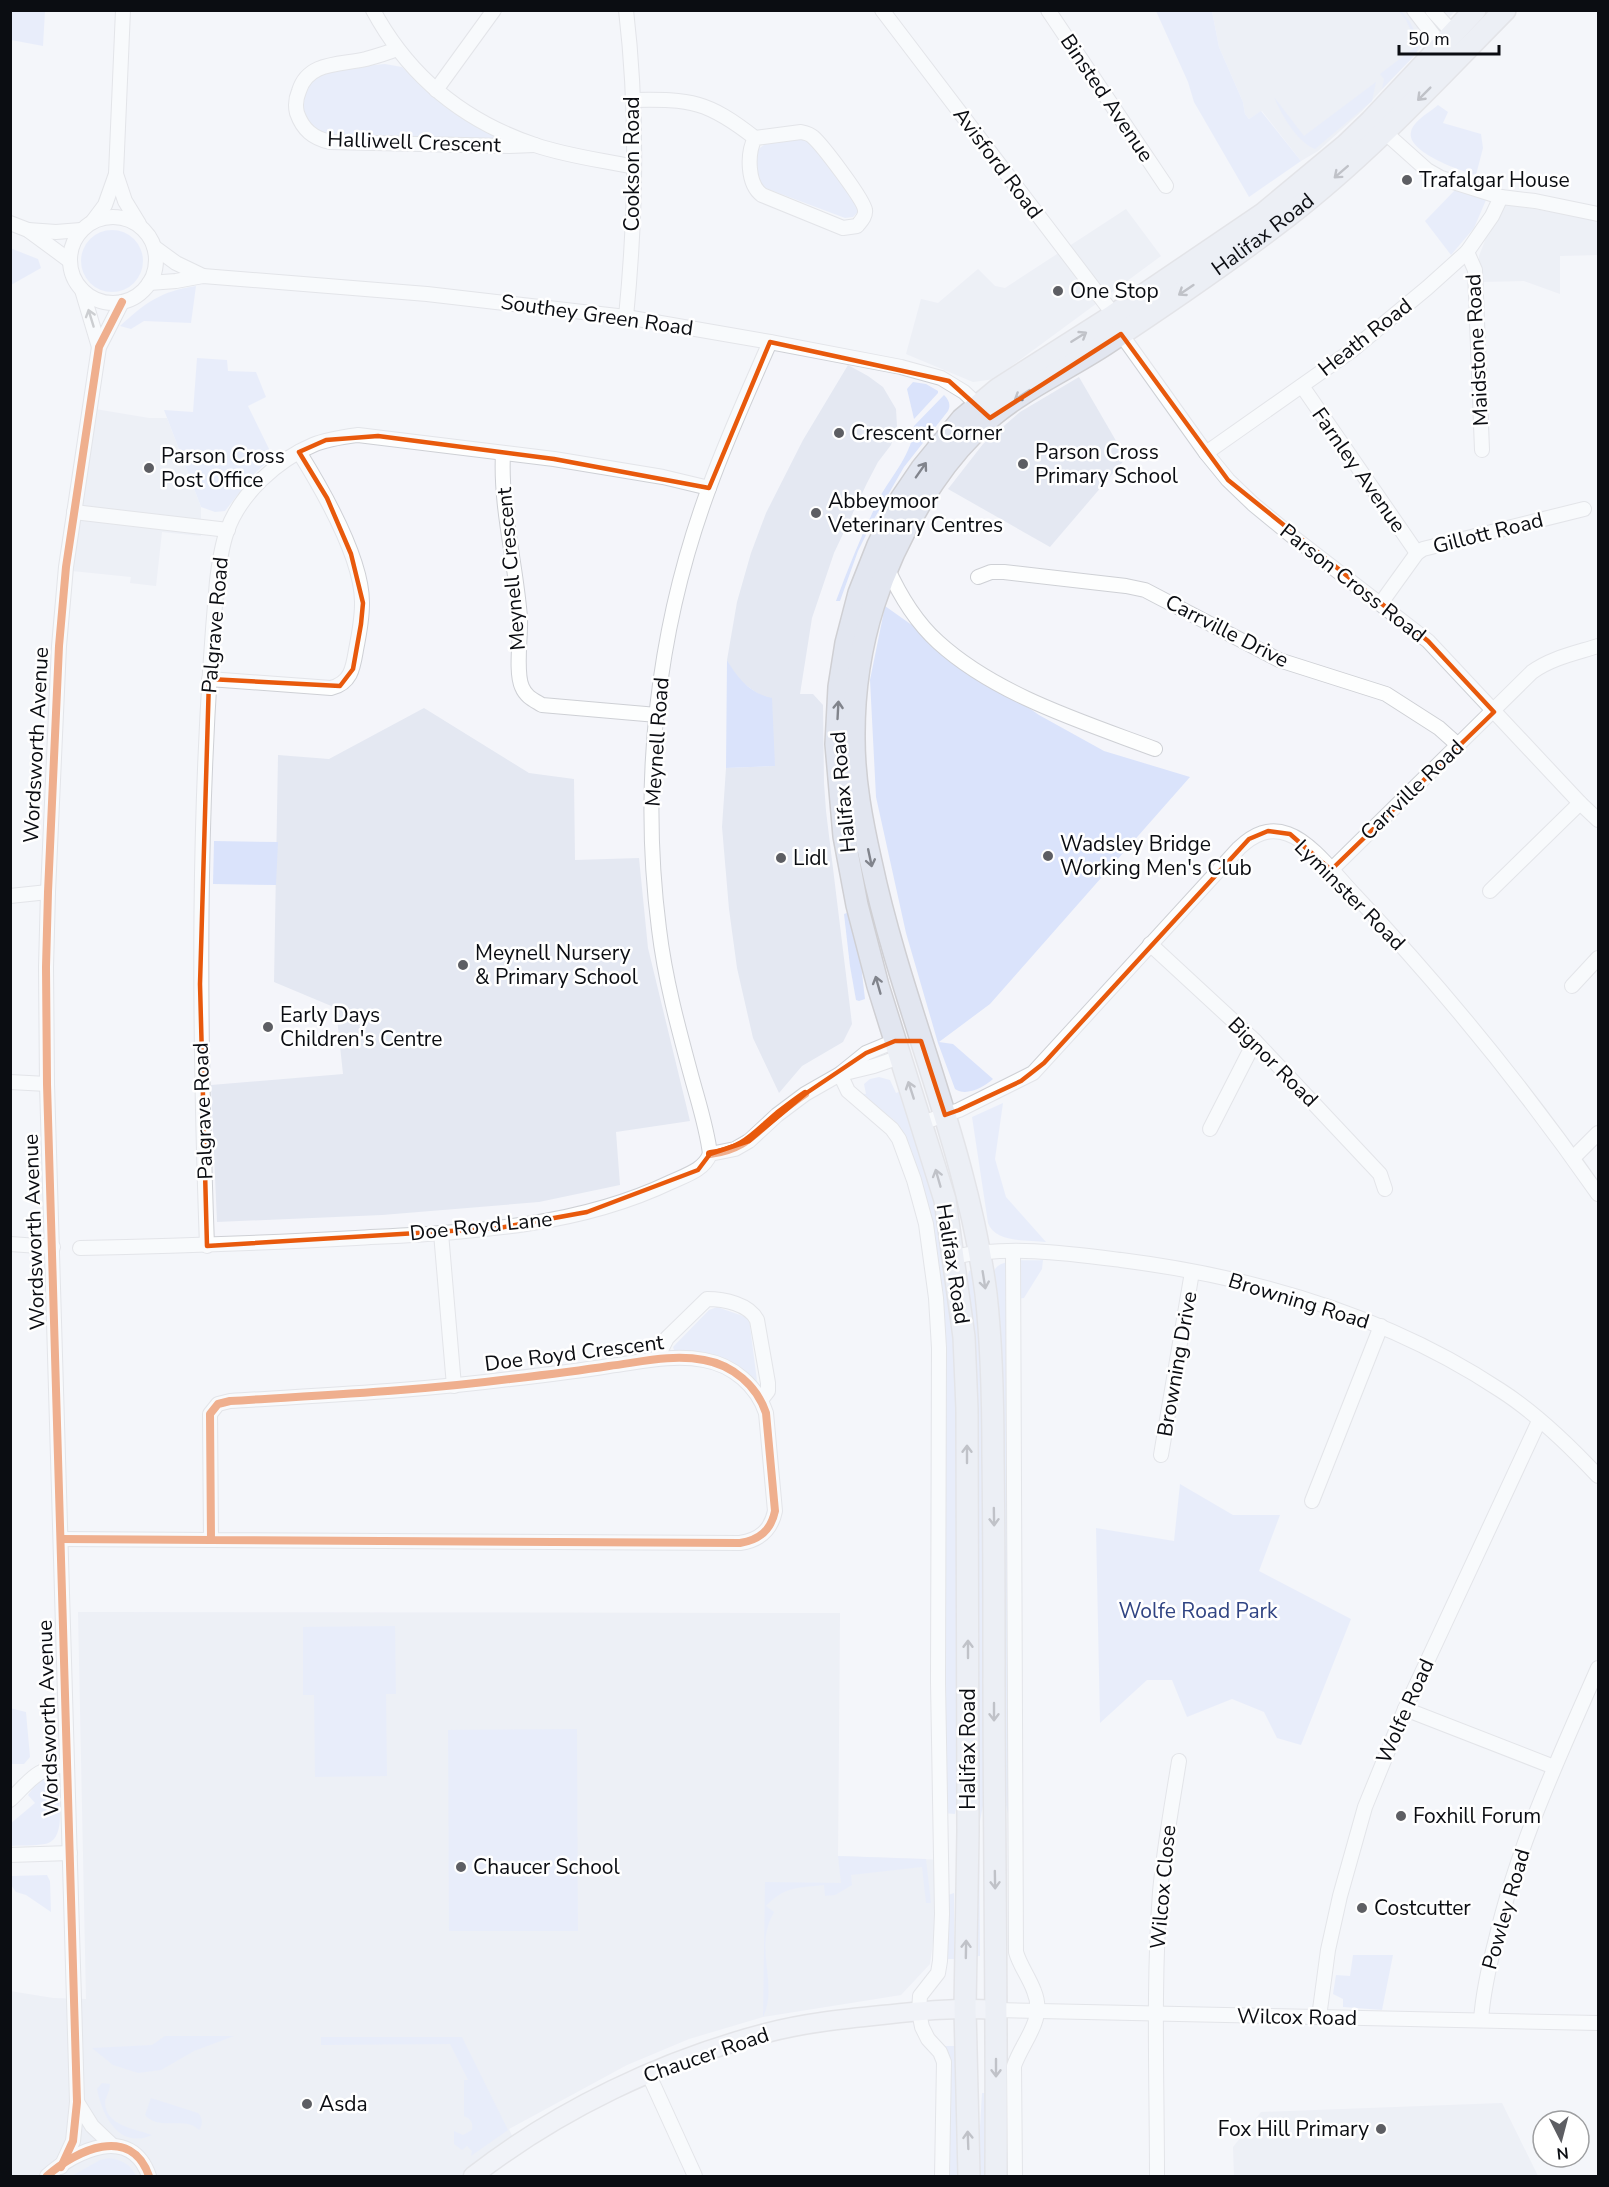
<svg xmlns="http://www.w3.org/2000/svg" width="1609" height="2187" viewBox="0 0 1609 2187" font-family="'Nunito Sans',sans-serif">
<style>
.built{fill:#e4e8f2}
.green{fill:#dae3fb}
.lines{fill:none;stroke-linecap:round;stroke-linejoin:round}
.minor-casing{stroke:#ced0d5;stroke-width:16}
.major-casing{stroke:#cfcfd3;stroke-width:21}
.highway-casing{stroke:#cfcfd3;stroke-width:24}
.minor{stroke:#fdfefe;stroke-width:14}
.major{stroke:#edf0f6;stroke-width:18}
.highway{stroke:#e2e6f0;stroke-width:21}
.cycleway-casing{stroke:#fff;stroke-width:11}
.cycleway{stroke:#e8590c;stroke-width:8}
.oneway{stroke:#81848c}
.oneway2{stroke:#9c9ea0}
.marked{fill:none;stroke:#e8590c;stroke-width:4.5;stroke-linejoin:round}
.poi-dot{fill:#5d5e63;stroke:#fff;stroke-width:2}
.labels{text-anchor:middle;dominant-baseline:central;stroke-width:5;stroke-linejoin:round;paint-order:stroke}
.street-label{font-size:21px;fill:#0b0d12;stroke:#fff}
.poi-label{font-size:21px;fill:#0b0d12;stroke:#fff;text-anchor:start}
.park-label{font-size:21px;fill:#304483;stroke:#fff}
</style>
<rect width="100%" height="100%" fill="#f4f5fa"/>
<!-- built -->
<g class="built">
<polygon points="1212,11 1455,11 1362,111 1318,151 1301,161 1262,111 1249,119 1245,114 1243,102 1219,47"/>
<polygon points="1505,204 1598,220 1598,255 1560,256 1560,294 1524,281 1480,282 1479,256 1491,225"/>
<polygon points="1126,209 1161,256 994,379 973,382 906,354 921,299 938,303 978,269 995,286 1005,288"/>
<polygon points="848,365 868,376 883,387 896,409 897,426 891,445 878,462 867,483 834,553 812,618 800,694 813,694 823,705 824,783 826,811 852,1024 843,1042 802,1066 779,1093 753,1038 737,968 729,909 722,827 726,768 775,766 761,696 743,683 734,674 727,660 737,602 751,553 766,513 803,440"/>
<polygon points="1079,377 1126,458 1050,547 948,489 983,444 1020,412"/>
<polygon points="95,409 149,418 167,418 201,507 201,536 162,532 156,586 130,583 131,577 72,571"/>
<polygon points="424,708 529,773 574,779 575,860 639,858 648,948 690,1121 616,1132 620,1185 539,1202 382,1215 217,1222 211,1085 343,1074 336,1008 274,982 278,755 329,759"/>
<polygon points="78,1612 840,1613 838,1856 944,1860 930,1964 901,1995 763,2017 689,2039 627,2065 509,2129 516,2145 473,2176 11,2176 10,1991 53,1998 86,1999"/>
<polygon points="1502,2103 1538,2176 1234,2176 1233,2147 1261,2112"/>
</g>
<!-- green -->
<g class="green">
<polygon points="10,11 45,11 43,46 11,40"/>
<polygon points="1156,11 1212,11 1219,47 1243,102 1245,114 1249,119 1261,111 1301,161 1249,197 1194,102 1188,82"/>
<polygon points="1399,11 1401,11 1410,22 1420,42 1416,54 1382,89 1384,79 1380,74 1418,45 1406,20"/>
<path d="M385,64L402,67L445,107L503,140L333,136C327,134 320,133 315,130C295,115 300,80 324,72C339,67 368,66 385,64Z"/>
<path d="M1376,82L1372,101L1315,149C1297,142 1281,114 1274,97L1304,136Z"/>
<path d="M1438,105L1448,112L1443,123L1481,134L1483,148L1476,175C1461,171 1406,152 1411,132C1413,121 1430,112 1438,105Z"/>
<polygon points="802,136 811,140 858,204 858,212 853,217 845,218 765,188 758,180 755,152 770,140"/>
<polygon points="1456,189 1486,200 1474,228 1451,255 1425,221"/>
<circle cx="112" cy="261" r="31"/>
<polygon points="10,248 38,259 41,268 11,285"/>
<path d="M196,286L191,323L144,321L131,329L120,326C145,303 161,291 196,286Z"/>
<polygon points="197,358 227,360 228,371 256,372 266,397 248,406 273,457 254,474 225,511 215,512 201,507 164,410 193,412"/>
<polygon points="913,382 926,384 938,391 938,393 914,419 907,389"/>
<path d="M944,395C949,400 951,405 948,411L904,467L874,519L858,551L840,601H836C849,566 863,531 880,497C892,475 913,453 914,426Z"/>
<path d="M885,606L1039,715L1104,751L1190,777L990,1004L939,1042L953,1044L993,1079C984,1087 966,1097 955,1089L938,1043L906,933L876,797L870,680Z"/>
<path d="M727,660C737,678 751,694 772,698L775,766L726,768Z"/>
<polygon points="214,841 278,842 276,885 213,884"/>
<polygon points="850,912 860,956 865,999 859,1001 856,1000 850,966 844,914"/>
<polygon points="879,1077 890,1080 896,1093 902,1091 935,1194 950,1265 958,1403 959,1793 955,1814 943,1813 946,1696 941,1563 943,1359 911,1164 894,1120 858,1093 866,1094 864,1084 870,1079"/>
<path d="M1003,1103L995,1159L1006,1197L1046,1242C1027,1240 995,1243 988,1223L972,1117Z"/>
<path d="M1043,1260L1042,1269L1024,1298L1008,1300L1009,1818L1004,1796L996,1305C995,1295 991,1280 994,1271C1000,1257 1030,1261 1043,1260Z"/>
<polygon points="974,1269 983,1335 986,1790 979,1826 980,1956 974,1956 966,1283 969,1271"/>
<path d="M717,1307L749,1318L757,1381C732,1361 709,1349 675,1353L673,1347L709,1310Z"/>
<polygon points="1180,1484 1233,1515 1280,1515 1259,1571 1351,1619 1301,1745 1277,1738 1264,1712 1232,1699 1187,1717 1172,1680 1147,1680 1100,1723 1096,1528 1174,1541"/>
<polygon points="395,1626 396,1694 386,1694 387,1776 315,1777 314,1695 303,1695 303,1627"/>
<polygon points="10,1708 26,1712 30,1757 24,1764 11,1764"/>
<polygon points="577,1729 578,1931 449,1931 448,1730"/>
<path d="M49,1776L57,1779C58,1797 68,1840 45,1844C34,1846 22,1845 11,1846L10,1824L35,1803L28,1795L38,1781Z"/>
<path d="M838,1856L926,1859L931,1903H926L922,1867L851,1875L852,1885L835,1895L825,1896L824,1885C798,1888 785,1886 766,1906L774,1912C772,1917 769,1921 768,1926C759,1955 777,1989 763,2017L765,1882L841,1883Z"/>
<polygon points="47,1875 50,1881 51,1912 26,1895 16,1892 11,1885 12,1876"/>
<polygon points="954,1893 954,1959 946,1959 948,1895"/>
<polygon points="1353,1955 1393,1955 1382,2010 1343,2007 1343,1999 1333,1994 1336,1975 1350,1976"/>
<polygon points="165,2036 234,2036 194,2051 161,2070 138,2073 113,2065 92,2048 152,2045"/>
<path d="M321,2037H462L508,2130L471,2156L472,2151L467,2146L462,2150L454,2144V2131L463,2135L472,2130C473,2122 471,2119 464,2116V2080H468L450,2044L321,2045Z"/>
<polygon points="945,2046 957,2046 961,2176 949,2176 948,2060 942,2047"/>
<path d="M102,2083L110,2084C110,2091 106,2096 105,2102C105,2126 136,2129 152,2135C119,2150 102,2115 97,2089Z"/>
<polygon points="982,2093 989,2093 989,2176 977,2176"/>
<path d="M151,2098L198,2113C203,2118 203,2125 199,2130C185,2115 160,2132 145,2115Z"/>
<path d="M109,2158C122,2160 130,2164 136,2176H72L100,2160Z"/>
</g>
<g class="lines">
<defs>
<g id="minor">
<path d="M373,10C409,77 464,121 535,145C567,156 601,160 634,167"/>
<polyline points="882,10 1114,315"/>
<polyline points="1048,10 1166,186"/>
<polyline points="1414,10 1434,36 1443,44"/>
<polyline points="1432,10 1453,33"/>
<path d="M397,49C387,53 377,56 366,59C341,65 308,61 299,91C296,98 295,105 297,113C303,130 313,138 330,142L509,146L535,145"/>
<polyline points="436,90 494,10"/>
<path d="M633,100C691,99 708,101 755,138L801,132C806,133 810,134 813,137C823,146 864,200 865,210C866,217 860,222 857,226L843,228L762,195C747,184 747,153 755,138"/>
<polyline points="1380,128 1427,170 1441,178 1501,197 1535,201 1598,214"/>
<polyline points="116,174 125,201 139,224"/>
<circle cx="113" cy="260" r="43"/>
<polyline points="93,221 105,205 116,174 123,10"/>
<polyline points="10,223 28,230 70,261"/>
<polyline points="28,230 56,232 81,230"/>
<polyline points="154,247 176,263 203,276"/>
<polyline points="1467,252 1475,270 1482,450"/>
<polyline points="149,283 176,281 203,276 427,294 626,317 770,342 901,367 941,378 964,392 983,410"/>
<polyline points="82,290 99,347"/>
<path d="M626,317C636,215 638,112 626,10"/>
<polyline points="1121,334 1206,453 1228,480 1253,504 1292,536 1428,641 1580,803 1598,820"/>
<polyline points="1302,386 1417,553"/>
<path d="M503,453C500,508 516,563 520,618C521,636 515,672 522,687C526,697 534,700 542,705L657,715"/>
<polyline points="1206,453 1351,351 1427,288 1467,252 1492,216 1501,197"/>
<polyline points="74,512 228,530"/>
<path d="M887,567C899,594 916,622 938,642C996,695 1083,722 1155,749"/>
<polyline points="978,577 991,572 1004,572 1126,586 1145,590 1279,660 1386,694 1439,728 1458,745"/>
<polyline points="1381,603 1417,553 1423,549 1584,509"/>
<path d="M209,679L331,688C351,683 353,668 356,650C359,635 362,619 362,604C363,559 322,489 299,452"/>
<path d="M1331,870L1532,672C1551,658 1576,653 1598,646"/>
<polyline points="1490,891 1580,803"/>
<polyline points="10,896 48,892"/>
<polyline points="1150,944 1255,1041 1380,1174 1385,1189"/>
<polyline points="1572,986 1598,958"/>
<polyline points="845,1073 874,1066 900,1057"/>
<polyline points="840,1074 848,1091 892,1129 899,1139 914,1180 926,1224 936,1298 939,1348 938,1682 942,1914 940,1961 938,1973 920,1996 919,2012 922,2027 928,2039 940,2052 944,2062 942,2176"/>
<polyline points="10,1082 47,1084"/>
<path d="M922,1123L959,1110L1033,1073L1239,848C1254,834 1269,827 1288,834C1311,842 1335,874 1352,892C1441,986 1524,1088 1598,1194"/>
<polyline points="1210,1129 1255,1041"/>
<path d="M710,1154C707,1128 698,1101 691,1075C678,1027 665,979 659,929C640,781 657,628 709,488C727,438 749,390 770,342"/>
<polyline points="710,1154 735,1149 749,1141 777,1115 805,1094 840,1074 866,1053 895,1041"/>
<polyline points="1573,1158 1598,1133"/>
<polyline points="441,1233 454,1386"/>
<polyline points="10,1244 53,1247"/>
<path d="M207,1246C199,1024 197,803 217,581C219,564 221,548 227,531C240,494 277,460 313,445C327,439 343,437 358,435L554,459L663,477L709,488"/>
<path d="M80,1248C172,1246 264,1243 356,1238C463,1232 573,1229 671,1182C686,1175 704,1170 710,1154"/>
<path d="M1013,1251L1016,1952C1020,1966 1029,1977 1034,1991C1046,2020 1023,2040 1014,2066L1015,2176"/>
<path d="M954,1257C1008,1245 1066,1253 1121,1260C1254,1277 1387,1315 1500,1390C1536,1413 1569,1445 1598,1476"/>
<path d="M657,1358L667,1338L707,1299C724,1299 749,1304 757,1320L768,1383V1391L761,1400"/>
<polyline points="1161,1455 1192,1272"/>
<polyline points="1312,1501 1381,1326"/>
<path d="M61,1539L211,1540L210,1414L218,1404L230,1401C324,1395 417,1391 510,1379C544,1375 577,1371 609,1366C641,1362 672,1354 704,1360C733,1365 757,1386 766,1413L775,1511C771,1530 760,1540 740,1543L211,1540"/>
<polyline points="1405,1709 1554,1767"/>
<path d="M10,1800C32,1779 35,1769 67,1765"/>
<polyline points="10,1855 70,1853"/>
<polyline points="996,2010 1598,2023"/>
<polyline points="1319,2017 1328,1950 1340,1896 1365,1807 1405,1709 1539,1421"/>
<path d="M1481,2020C1483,1992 1489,1966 1496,1939C1518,1844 1559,1757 1598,1668"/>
<polyline points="648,2073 695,2176"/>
<polyline points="77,2102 92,2126 112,2145"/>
<polyline points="61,2167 73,2141 77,2102 47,1084 46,967 48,892 59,646 66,567 99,347 122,302"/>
<path d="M47,2176C76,2150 131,2124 149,2176"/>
<path d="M1157,2176C1157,2082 1153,1987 1160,1892C1164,1848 1172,1805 1179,1761"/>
</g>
<path id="major" d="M473,2176C558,2110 662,2060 766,2033C804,2023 843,2019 882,2015C920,2011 958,2007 996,2010"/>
<g id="highway">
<polyline points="969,2176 965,2008 968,1832 967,1409 964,1337 945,1200 878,986 857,905 844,836 836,744 839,687 846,643 859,593 878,545 901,499 922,468 962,419 998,389 1114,315 1263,214 1346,145 1371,121 1475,10"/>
<path id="s1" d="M996,2176C997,2007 994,1837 994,1667C994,1596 994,1526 993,1456C993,1402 992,1348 986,1294C967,1145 902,1008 871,862C862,822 854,781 854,739C853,644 881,562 933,483C949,459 969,436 991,417C1025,388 1068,369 1106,344C1168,303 1230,261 1289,215C1368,154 1435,81 1505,10"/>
</g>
</defs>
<!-- minor casing -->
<use href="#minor" class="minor-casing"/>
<!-- major casing -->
<use href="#major" class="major-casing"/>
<!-- highway casing -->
<use href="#highway" class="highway-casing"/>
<!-- minor -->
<use href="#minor" class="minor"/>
<!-- major -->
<use href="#major" class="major"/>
<!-- highway -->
<use href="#highway" class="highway"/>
<defs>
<g id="cycleway">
<path d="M710,1154C744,1150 754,1134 778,1114C787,1107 796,1100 805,1094"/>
<path d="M61,1539L211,1540L210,1414L218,1404L230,1401C324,1395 417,1391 510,1379C544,1375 577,1371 609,1366C641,1362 672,1354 704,1360C733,1365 757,1386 766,1413L775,1511C771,1530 760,1540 740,1543L211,1540"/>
<polyline points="61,2167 73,2141 77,2102 47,1084 46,967 48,892 59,646 66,567 99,347 122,302"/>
<path d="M47,2176C76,2150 131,2124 149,2176"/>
</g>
</defs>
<!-- cycleway casing -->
<use href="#cycleway" class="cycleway-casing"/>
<!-- cycleway -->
<use href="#cycleway" class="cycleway"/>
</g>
<!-- one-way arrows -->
<defs><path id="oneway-shaft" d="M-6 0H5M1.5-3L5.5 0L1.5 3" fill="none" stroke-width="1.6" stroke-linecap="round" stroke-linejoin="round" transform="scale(1.5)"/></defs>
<g class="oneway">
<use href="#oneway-shaft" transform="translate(1424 94) rotate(135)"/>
<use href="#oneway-shaft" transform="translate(1341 172) rotate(139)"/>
<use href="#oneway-shaft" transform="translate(1186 290) rotate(146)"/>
<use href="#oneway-shaft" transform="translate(1079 337) rotate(-32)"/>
<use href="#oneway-shaft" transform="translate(1022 395) rotate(147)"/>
<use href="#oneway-shaft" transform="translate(921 470) rotate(-55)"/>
<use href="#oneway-shaft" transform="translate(838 710) rotate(-87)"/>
<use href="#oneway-shaft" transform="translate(870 858) rotate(78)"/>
<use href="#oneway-shaft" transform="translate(878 985) rotate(-106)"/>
<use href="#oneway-shaft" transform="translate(911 1090) rotate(-108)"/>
<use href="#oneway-shaft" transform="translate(938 1178) rotate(-106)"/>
<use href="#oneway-shaft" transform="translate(984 1280) rotate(81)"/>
<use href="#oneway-shaft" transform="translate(967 1454) rotate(-90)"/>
<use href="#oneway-shaft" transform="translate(994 1517) rotate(89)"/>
<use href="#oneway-shaft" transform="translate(968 1649) rotate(-90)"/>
<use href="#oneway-shaft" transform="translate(994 1712) rotate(90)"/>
<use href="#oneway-shaft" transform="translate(995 1880) rotate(89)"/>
<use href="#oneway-shaft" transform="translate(966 1949) rotate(-89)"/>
<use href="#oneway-shaft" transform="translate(996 2068) rotate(90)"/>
<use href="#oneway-shaft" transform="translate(968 2140) rotate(-92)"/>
</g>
<use class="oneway2" href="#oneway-shaft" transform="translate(91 318) rotate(-107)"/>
<!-- marked area -->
<path d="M0 0H1609V2187H0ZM1121,334L1228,480L1428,641L1494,712L1331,870L1290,834L1268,831L1249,839L1044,1063L1021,1081L959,1110L945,1115L921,1041H895L866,1053L805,1094L749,1141L710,1154L698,1170L587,1212L499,1228L207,1246L200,984L209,679L340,686L353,669L361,624L363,603L351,554L327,498L299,452L326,440L378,436L554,459L709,488L770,342L949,381L990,418Z" fill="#f4f5fa" fill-opacity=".55" fill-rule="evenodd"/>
<path class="marked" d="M1121,334L1228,480L1428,641L1494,712L1331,870L1290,834L1268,831L1249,839L1044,1063L1021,1081L959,1110L945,1115L921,1041H895L866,1053L805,1094L749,1141L710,1154L698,1170L587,1212L499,1228L207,1246L200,984L209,679L340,686L353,669L361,624L363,603L351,554L327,498L299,452L326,440L378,436L554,459L709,488L770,342L949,381L990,418Z"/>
<!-- markers -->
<g class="poi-dot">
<circle cx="1407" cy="180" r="6"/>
<circle cx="1058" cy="291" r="6"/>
<circle cx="839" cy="433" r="6"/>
<circle cx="1023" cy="464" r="6"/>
<circle cx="149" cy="468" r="6"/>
<circle cx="816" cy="513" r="6"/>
<circle cx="1048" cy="856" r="6"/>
<circle cx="781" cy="858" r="6"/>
<circle cx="463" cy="965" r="6"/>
<circle cx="268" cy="1027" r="6"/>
<circle cx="1401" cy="1816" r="6"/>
<circle cx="461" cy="1867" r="6"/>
<circle cx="1362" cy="1908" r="6"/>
<circle cx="307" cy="2104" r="6"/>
<circle cx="1381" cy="2129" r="6"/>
</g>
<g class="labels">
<!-- street labels -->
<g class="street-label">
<text transform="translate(1107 98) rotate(56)">Binsted Avenue</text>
<text transform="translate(414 142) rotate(2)">Halliwell Crescent</text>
<text transform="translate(998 163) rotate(53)">Avisford Road</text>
<text transform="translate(632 164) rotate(-90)">Cookson Road</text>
<text stroke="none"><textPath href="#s1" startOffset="2142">Halifax Road</textPath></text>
<text transform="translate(597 315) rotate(8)">Southey Green Road</text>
<text transform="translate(1365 337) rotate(-38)">Heath Road</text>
<text transform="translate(1477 350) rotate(-93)">Maidstone Road</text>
<text transform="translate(1359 470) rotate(55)">Farnley Avenue</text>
<text transform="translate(1488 533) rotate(-14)">Gillott Road</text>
<text transform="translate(511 569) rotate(-95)">Meynell Crescent</text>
<text transform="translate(1353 583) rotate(38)">Parson Cross Road</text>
<text transform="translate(215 625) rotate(-85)">Palgrave Road</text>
<text transform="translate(1227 631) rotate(27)">Carrville Drive</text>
<text transform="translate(657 742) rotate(-86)">Meynell Road</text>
<text transform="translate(36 745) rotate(-87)">Wordsworth Avenue</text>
<text transform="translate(1412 790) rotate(-44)">Carrville Road</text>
<text transform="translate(843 792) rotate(-95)">Halifax Road</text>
<text transform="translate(1350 895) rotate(45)">Lyminster Road</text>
<text transform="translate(1273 1062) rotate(45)">Bignor Road</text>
<text transform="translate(203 1111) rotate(-92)">Palgrave Road</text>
<text transform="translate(481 1226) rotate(-6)">Doe Royd Lane</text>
<text transform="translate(34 1232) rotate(-92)">Wordsworth Avenue</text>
<text transform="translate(953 1264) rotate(81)">Halifax Road</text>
<text transform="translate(1299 1301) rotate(17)">Browning Road</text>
<text transform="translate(574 1353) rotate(-7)">Doe Royd Crescent</text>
<text transform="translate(1177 1364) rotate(-80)">Browning Drive</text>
<text transform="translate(1405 1711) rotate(-66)">Wolfe Road</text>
<text transform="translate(48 1718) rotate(-92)">Wordsworth Avenue</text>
<text transform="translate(968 1749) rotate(-90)">Halifax Road</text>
<text transform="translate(1163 1887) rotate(-85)">Wilcox Close</text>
<text transform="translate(1506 1909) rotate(-74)">Powley Road</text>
<text transform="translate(1297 2017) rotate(1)">Wilcox Road</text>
<text transform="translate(706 2055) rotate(-19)">Chaucer Road</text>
</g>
<!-- poi labels -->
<g class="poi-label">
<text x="1419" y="180">Trafalgar House</text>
<text x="1070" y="291">One Stop</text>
<text x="851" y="433">Crescent Corner</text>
<text x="1035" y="452">Parson Cross<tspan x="1035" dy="24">Primary School</tspan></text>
<text x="161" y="456">Parson Cross<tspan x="161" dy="24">Post Office</tspan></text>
<text x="828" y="501">Abbeymoor<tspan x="828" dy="24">Veterinary Centres</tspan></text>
<text x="1060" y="844">Wadsley Bridge<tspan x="1060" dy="24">Working Men's Club</tspan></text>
<text x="793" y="858">Lidl</text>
<text x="475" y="953">Meynell Nursery<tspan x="475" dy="24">&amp; Primary School</tspan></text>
<text x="280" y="1015">Early Days<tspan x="280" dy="24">Children's Centre</tspan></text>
<text x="1413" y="1816">Foxhill Forum</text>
<text x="473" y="1867">Chaucer School</text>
<text x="1374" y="1908">Costcutter</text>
<text x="319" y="2104">Asda</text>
<text x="1369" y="2129" text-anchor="end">Fox Hill Primary</text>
</g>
<!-- park labels -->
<g class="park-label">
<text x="1198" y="1611">Wolfe Road Park</text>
</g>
</g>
<!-- border -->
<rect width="1609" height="2187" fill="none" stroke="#0b0d12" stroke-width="24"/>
<!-- north arrow -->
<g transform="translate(1561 2139) rotate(174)"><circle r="28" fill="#ffffff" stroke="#9d9ea0" stroke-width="1.5"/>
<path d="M0-4.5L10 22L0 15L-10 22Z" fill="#5d5e63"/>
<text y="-9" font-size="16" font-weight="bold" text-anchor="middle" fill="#0b0d12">N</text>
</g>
<!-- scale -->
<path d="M1399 45v9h100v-9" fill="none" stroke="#0b0d12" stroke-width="3"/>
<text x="1408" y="45" font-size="18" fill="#0b0d12" stroke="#ffffff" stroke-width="4.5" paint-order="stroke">50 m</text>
</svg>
